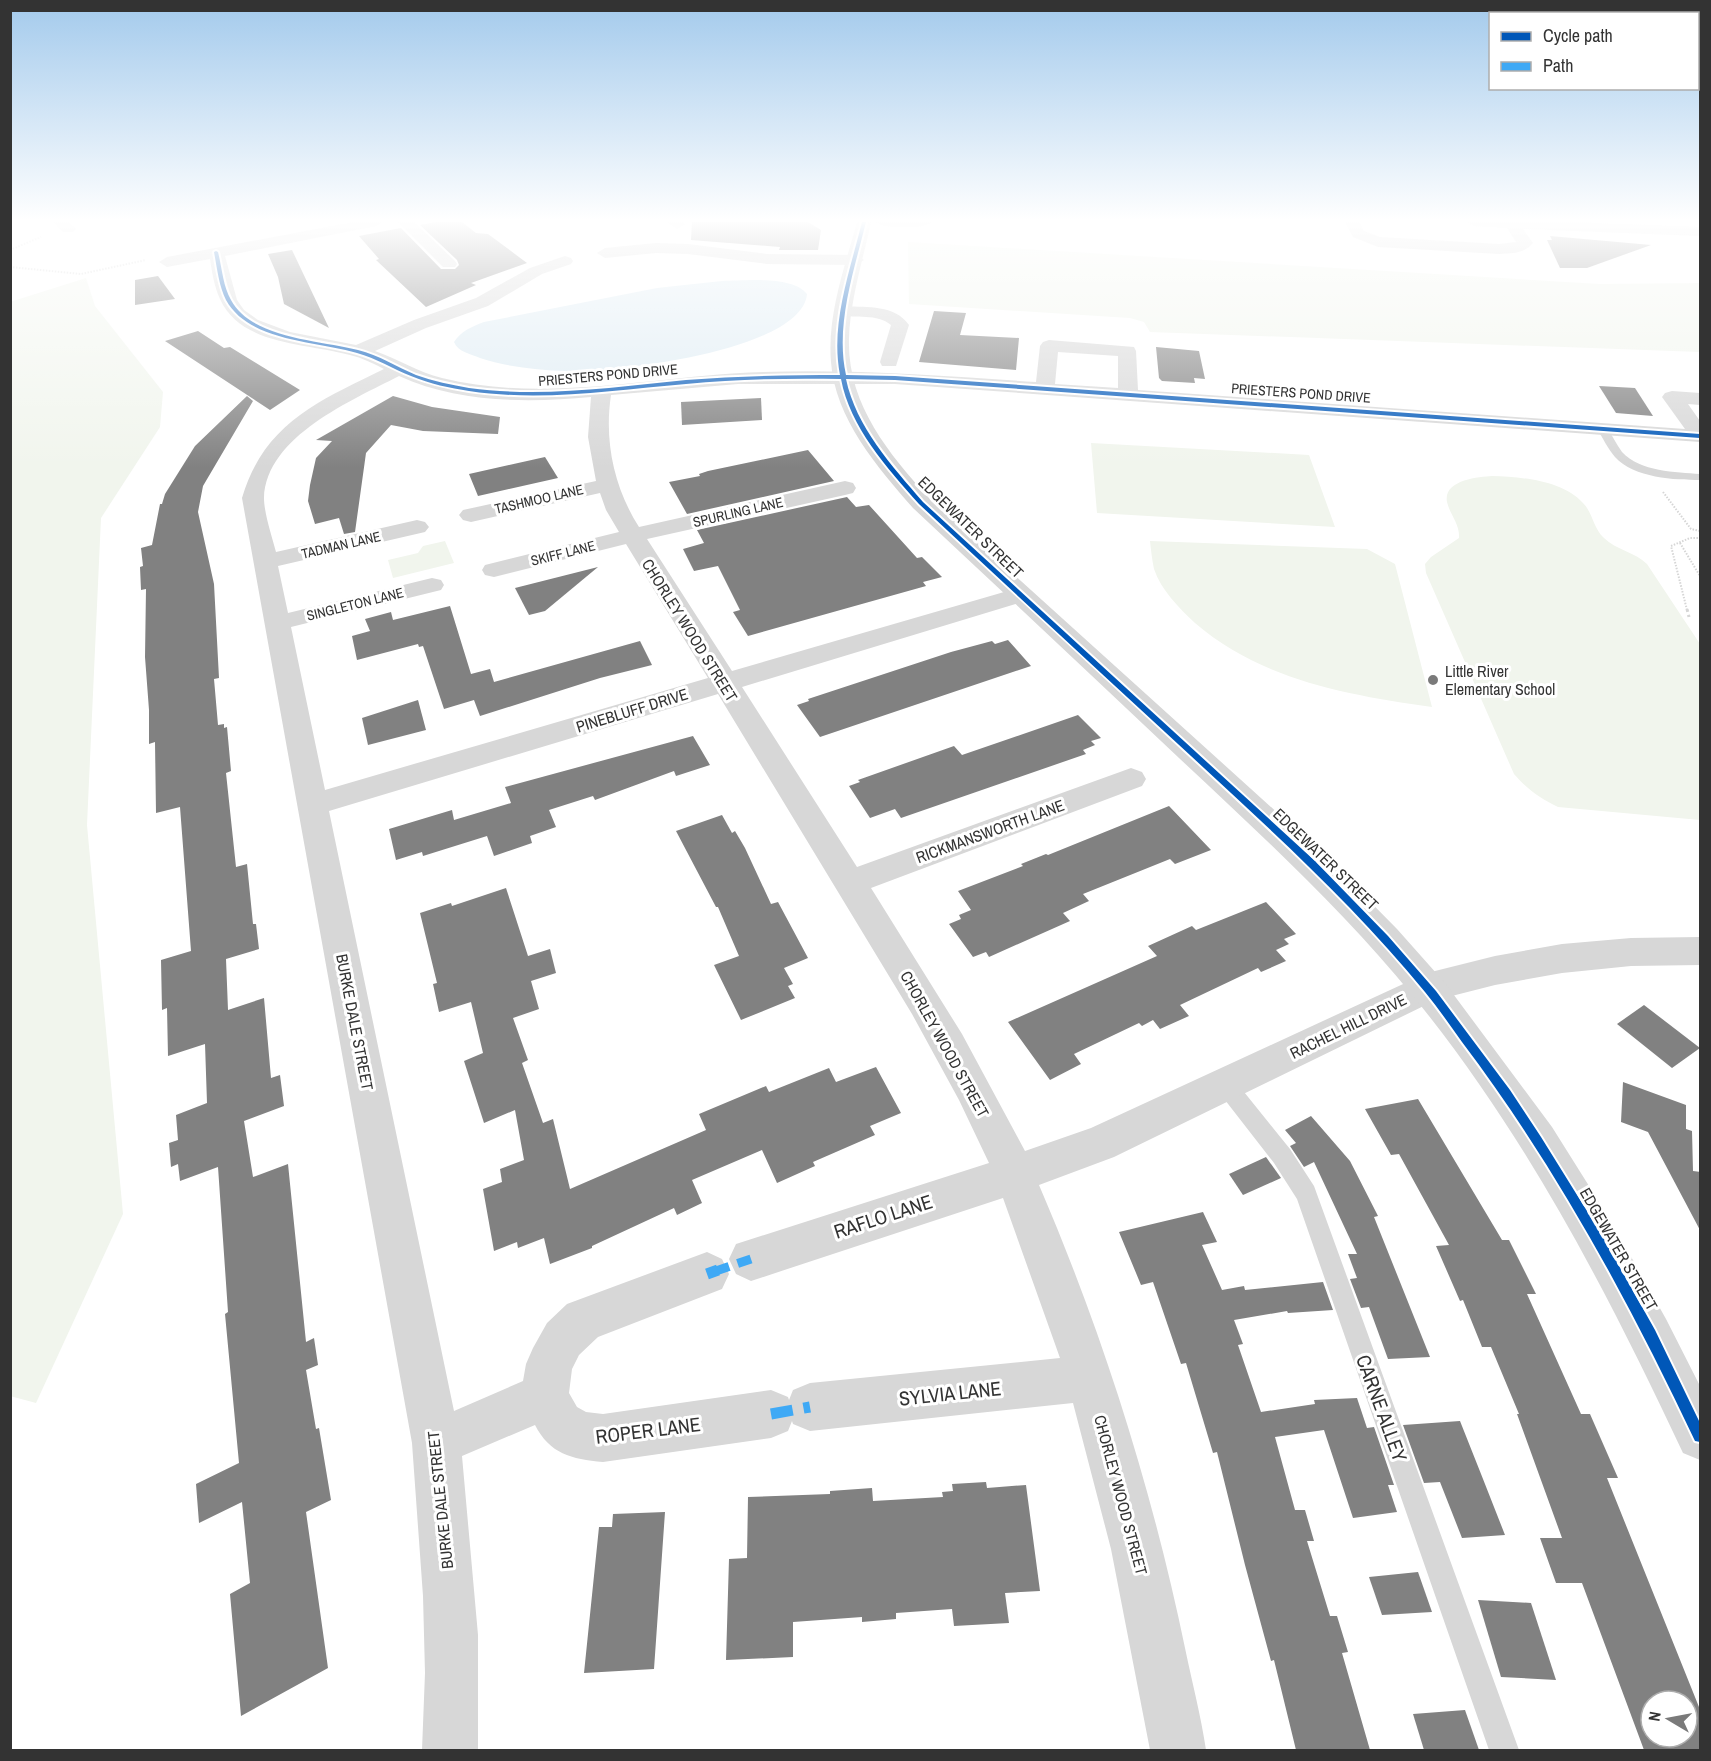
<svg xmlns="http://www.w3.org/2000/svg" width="1711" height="1761" viewBox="0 0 1711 1761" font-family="'Archivo Narrow',sans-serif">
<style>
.green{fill:#f1f5ed}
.water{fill:#ddebf3}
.building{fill:#818181;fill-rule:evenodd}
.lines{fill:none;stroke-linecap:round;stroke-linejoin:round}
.path-far1{stroke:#d6d6d6;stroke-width:2;stroke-dasharray:1.5 1.5;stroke-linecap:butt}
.path{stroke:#d6d6d6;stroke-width:3;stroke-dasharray:3 3;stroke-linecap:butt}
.service{fill:#d7d7d7;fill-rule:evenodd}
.minor{fill:#d7d7d7;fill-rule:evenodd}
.tertiary{fill:#d7d7d7;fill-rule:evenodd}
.quiet-far1{stroke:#3fa9f5;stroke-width:9;stroke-dasharray:17 9;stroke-linecap:butt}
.quiet{stroke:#3fa9f5;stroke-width:11;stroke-dasharray:22 11;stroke-linecap:butt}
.cycleway-casing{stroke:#fff;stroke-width:4}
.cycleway{fill:#0057b8;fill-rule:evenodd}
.poi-dot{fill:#7a7a7a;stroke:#fff;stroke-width:2}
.labels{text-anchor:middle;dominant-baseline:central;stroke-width:6;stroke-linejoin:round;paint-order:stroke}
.far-street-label{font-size:14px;fill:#333;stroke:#fff}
.street-label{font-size:16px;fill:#333;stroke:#fff}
.poi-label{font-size:16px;fill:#333;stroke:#fff;text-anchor:start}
.near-street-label{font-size:20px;fill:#333;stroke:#fff}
</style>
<rect width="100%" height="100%" fill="#fff"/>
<!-- green -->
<g class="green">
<polygon points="908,242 1600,284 1700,283 1700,352 1150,332 1144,322 1130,318 909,304"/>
<polygon points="86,278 95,306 163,392 160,427 101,518 87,825 123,1214 36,1403 10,1396 10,302"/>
<polygon points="1091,443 1309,455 1335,527 1097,513"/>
<path d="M1492,476C1521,477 1562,480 1583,503C1593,513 1593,528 1604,538C1616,550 1635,552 1647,564L1700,644V820L1558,807C1540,798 1527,789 1514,774L1426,573L1425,564L1431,557L1459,538C1460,524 1450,515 1447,502C1443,480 1478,477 1492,476Z"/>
<polygon points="445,541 454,563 393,578 388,560 418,553 423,546"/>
<path d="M1150,541L1367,549L1395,564L1432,707C1348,695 1261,680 1195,623C1179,608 1161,590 1154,569C1152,560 1151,550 1150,541Z"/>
</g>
<!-- water -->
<path class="water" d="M722,281C744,281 793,275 807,294C802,351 613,373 566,371C538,370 507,367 480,358C471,354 458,352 454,342C461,331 471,327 484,322L657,288Z"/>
<!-- building -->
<g class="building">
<polygon points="436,222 462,222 476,233 488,234 527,263 471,283 476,285 426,307 376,260 379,259 359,236 401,228 441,269 455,269 459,265 457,260 420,225"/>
<polygon points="692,222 808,222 821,230 818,250 779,250 780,247 691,240"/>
<polygon points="1550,236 1651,245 1587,268 1560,268 1547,240 1552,240"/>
<polygon points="292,250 329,328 284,304 278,277 268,254"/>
<polygon points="158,276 175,299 135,305 135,280"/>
<polygon points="934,311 966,313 960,335 1019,338 1016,370 919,362"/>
<polygon points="198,331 224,348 230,347 300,390 270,410 165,341"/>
<polygon points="1156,347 1199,351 1205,379 1194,378 1195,383 1162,381 1159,378"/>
<polygon points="1599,386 1635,388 1653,416 1616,413"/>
<polygon points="247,396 253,401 203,486 198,512 214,584 219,678 214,679 218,725 224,724 224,728 227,727 231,771 226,773 236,867 247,864 253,924 256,924 259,949 226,959 228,1010 264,998 271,1078 280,1075 284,1106 244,1121 253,1177 288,1164 306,1342 314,1338 318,1365 306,1370 316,1429 319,1428 331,1500 306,1512 328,1668 241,1716 230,1594 250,1583 242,1502 199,1523 196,1484 239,1463 225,1314 228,1312 218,1167 180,1181 178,1164 171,1167 169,1143 178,1140 176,1115 207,1103 205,1044 168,1056 167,1008 162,1010 161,960 191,951 180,807 156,813 155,742 149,744 149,710 145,657 146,589 141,590 140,567 143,566 141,548 152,545 160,504 162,504 165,494 195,446"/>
<polygon points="393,396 432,407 500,417 498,434 423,431 391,425 366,453 355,532 344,534 339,518 315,524 308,501 310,485 316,458 332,441 316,440"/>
<polygon points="761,398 762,420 682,425 681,402"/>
<polygon points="808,450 834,481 687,514 669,482 700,476 699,474 708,471"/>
<polygon points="545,457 558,478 478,496 469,474"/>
<polygon points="847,497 856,507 869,505 917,558 922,557 942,577 923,582 926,586 748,636 733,612 740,610 718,566 694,571 683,549 704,543 697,530"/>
<polygon points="598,567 545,611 529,615 515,588"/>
<polygon points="450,606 471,674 490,669 494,682 640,641 652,665 600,678 480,716 474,700 444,709 423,646 419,647 418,644 357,660 352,636 370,631 365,619 391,612 393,620"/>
<polygon points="1008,640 1031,666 820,737 797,705 809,701 808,699 951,652 992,641 995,644"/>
<polygon points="418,700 426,730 368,745 362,718"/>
<polygon points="1078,715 1101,738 1091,741 1095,745 1083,750 1086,754 901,818 895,809 870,818 849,786 860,782 858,780 954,746 962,755"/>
<polygon points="693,736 710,765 676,776 674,771 595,800 593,796 549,810 556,827 530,836 532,843 494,856 487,836 423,856 422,852 396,860 389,829 452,810 454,820 511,803 505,787"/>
<polygon points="1169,806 1211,850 1175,864 1170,859 1083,894 1089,901 1063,913 1070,921 989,957 986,952 973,957 949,924 961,919 959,915 971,910 958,891 1023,866 1021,864 1046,854 1048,855"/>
<polygon points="722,815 732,833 735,831 745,848 771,904 778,902 808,958 784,968 793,984 788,986 795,998 741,1020 714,965 739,956 718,907 716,907 676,831"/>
<polygon points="506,888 528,956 550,949 556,973 531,981 539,1009 513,1018 528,1060 522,1063 543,1123 553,1119 570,1189 706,1130 699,1114 766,1086 769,1092 829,1068 836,1082 876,1067 901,1113 870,1126 875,1135 813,1162 815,1166 777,1183 762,1150 692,1180 702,1203 677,1215 674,1208 592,1246 592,1248 550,1264 544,1238 518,1248 517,1242 494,1251 483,1189 502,1182 500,1169 524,1160 515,1110 484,1123 464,1061 483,1053 471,1002 439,1012 433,984 437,983 420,913 451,903 452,906"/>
<polygon points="1266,902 1296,934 1284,939 1289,944 1276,950 1286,961 1261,972 1258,968 1180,1005 1189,1016 1160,1029 1153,1020 1142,1026 1139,1023 1074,1054 1081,1064 1050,1080 1008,1022 1157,956 1148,946 1192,926 1196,930"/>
<polygon points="1644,1005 1700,1048 1672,1068 1617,1024"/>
<polygon points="1623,1082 1686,1105 1686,1129 1692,1131 1693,1171 1701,1172 1701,1232 1648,1132 1621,1122"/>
<path d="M1418,1099L1502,1240H1509L1536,1294H1527L1581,1414H1590L1618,1478H1607L1701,1712V1750H1644L1582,1583H1556L1540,1538H1562L1517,1414H1519L1491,1347H1482L1463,1300L1460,1301L1436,1246L1449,1245L1399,1154L1391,1155L1365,1109ZM1651,1701H1687V1737H1651Z"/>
<polygon points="1311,1116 1350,1161 1378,1216 1374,1217 1430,1357 1388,1359 1369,1307 1361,1308 1350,1279 1357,1278 1348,1254 1357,1254 1314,1162 1304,1167 1290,1146 1296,1143 1285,1130"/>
<polygon points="1266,1157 1281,1178 1243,1195 1229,1174"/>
<polygon points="1203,1212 1217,1242 1202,1245 1222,1290 1244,1286 1245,1290 1323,1282 1333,1310 1288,1313 1287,1311 1234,1320 1243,1344 1238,1345 1261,1412 1315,1404 1314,1400 1357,1398 1367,1428 1374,1427 1394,1485 1388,1485 1397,1512 1353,1518 1324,1430 1275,1437 1295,1510 1305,1510 1314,1541 1307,1541 1330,1616 1337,1616 1348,1652 1342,1653 1370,1750 1296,1750 1274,1660 1271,1661 1245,1565 1217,1452 1213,1453 1186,1363 1181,1364 1153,1282 1141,1285 1119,1232"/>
<polygon points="1460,1421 1483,1479 1505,1535 1462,1538 1440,1482 1424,1483 1403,1425"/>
<polygon points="986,1482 987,1488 1026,1485 1040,1591 1005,1593 1009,1623 954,1626 952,1609 896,1613 896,1619 862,1622 862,1617 793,1622 793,1657 726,1660 729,1559 747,1558 748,1497 830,1494 830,1491 872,1488 873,1501 943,1497 942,1492 953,1491 952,1484"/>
<polygon points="665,1512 654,1669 584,1673 599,1527 612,1527 613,1514"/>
<polygon points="1418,1572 1432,1612 1382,1615 1369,1577"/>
<polygon points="1478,1600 1531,1603 1556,1680 1501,1677"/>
<polygon points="1465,1710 1479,1750 1424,1750 1413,1714"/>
</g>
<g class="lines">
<!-- path-far1 -->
<g class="path-far1">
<polyline points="10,250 41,237"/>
<polyline points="10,267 81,274 146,260"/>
<polyline points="1663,492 1691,529 1700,531"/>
<polyline points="1680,543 1700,576"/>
<polyline points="1687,610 1671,546 1690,538 1700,538"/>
</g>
<!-- path -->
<polyline class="path" points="1687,609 1689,617"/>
<!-- service -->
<g class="service">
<path d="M1603,426L1607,427C1612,435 1616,444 1622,452C1640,472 1676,472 1700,474V480C1675,480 1634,478 1615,457C1608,449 1603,438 1597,429Z"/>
<polygon points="1225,1075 1232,1077 1290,1149 1314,1186 1519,1750 1489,1750 1297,1199 1274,1163 1218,1091 1214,1084 1218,1077"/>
</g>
<!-- minor -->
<g class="minor">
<polygon points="53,222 69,222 76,229 73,232 63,232"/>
<path d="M353,222H383L376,226L225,256L237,300L244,310L258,320L290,332L356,345L414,320L476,298L530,268L565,256L571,258L573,261L571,264L542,274L488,306L426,328L375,351C398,359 418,372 442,378C547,404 658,375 763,372C855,369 945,376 1036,382L1040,346L1043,342L1049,340L1134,347L1136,351L1138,390L1685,429L1662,397L1665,393L1672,391L1700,393V405L1688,404L1700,421V442L895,384H738L611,395C604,441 614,488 639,527L845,481L853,483L856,488L853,493L845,495L647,539L732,671L1011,590L1020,587L1029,590L1033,595L1029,600L742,687L857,867L1120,772L1131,768L1142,772L1146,779L1142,786L871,888L962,1034L1025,1151L1091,1128L1427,973L1495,956L1562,944L1631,938L1700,937V965L1631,966L1562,973L1495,985L1436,1000L1114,1157L1039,1185C1103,1334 1152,1489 1185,1648C1192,1682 1201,1716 1206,1750H1150L1111,1549L1073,1403L810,1431L793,1424L792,1421L788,1431L771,1438L603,1462C571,1459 550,1454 535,1425L462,1456L478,1635V1750H422L425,1673L423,1596L412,1443L242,498C264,423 319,401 384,369C373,363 362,358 350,355C308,343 241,346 220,299C214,286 212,272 210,259L167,267L159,262L167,257ZM1058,352L1118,356V388L1055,384ZM399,376C458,403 528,403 591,397L588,437L596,481L463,510L459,515L463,520L471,522L600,493L606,510L619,532L485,565L482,570L485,575L494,577L626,544L708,678L325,790L291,627L441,590L444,585L441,580L432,578L288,613L278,566L425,532L429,527L425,522L417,520L276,552C272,537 264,513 264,498C266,436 353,400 399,376ZM718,694L912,1014L959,1100L989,1163L736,1244L729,1259L736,1274L751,1281L1003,1198L1060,1358L810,1383L793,1390L789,1400L788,1397L771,1390L603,1414L586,1412L577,1407L569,1393L572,1369L579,1355L598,1337L722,1289L729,1274L722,1259L707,1252L567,1304L547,1323L533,1348L526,1364L523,1381L454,1411L329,811Z"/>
<polygon points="398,222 414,222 455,261 457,264 455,267 443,267"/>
<polygon points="667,222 683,222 685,224 677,229"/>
<path d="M876,222H932C926,229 882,229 876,222Z"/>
<path d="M1345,222H1359L1364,231L1380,237L1499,244L1516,242L1507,228L1474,226L1467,222H1574L1700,227V236L1523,229L1533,243C1524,254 1512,253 1499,254L1378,247L1353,237Z"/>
<polygon points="656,243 688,244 767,254 856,255 864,260 856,265 767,264 688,254 656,253 605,258 597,253 605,248"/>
<path d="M845,306C868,308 894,304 909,325L896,366H882L880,362L891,325C877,313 856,319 839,315L836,311L839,307Z"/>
</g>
<!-- tertiary -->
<path class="tertiary" d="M857,222H871C863,260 850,300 849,339C847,403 888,453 929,498L1323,854L1397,929L1445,983L1552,1127L1611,1221L1666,1319L1700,1386V1460L1683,1453C1608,1293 1525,1133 1413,996C1342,909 1260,834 1179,758C1090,674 1002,591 913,508C877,467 835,418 831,362C827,315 845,266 857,222Z"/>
<!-- quiet-far1 -->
<polyline class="quiet-far1" points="713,1272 751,1259"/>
<!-- quiet -->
<g class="quiet">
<polyline points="707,1274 718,1270"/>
<polyline points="771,1414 810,1407"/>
</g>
<defs>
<path id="cycleway" d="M862,222H866C854,271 835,325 846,375L895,376L1700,434V438L895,380L846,379C856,427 892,466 923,502L1315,861L1388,936L1436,991L1510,1090L1541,1137L1600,1232L1655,1330L1700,1423V1442L1695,1441C1629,1301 1555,1165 1462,1042C1450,1025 1438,1008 1425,992C1355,906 1272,831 1191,756C1100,672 1009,588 919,504C887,468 850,427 841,379C789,378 738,379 686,384C614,390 542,402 469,391C450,388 430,384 411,376C393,369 376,358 357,353C317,341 249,342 226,300C219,286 217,268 214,252L216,251L218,252C222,268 223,286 231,300C252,339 320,340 358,350C379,355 397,367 416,375C433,381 452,385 469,388C542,398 614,387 686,380C737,376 789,375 840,375C830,324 850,271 862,222Z"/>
</defs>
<!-- cycleway casing -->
<use href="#cycleway" class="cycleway-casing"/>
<!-- cycleway -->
<use href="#cycleway" class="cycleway"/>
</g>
<!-- sky -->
<linearGradient id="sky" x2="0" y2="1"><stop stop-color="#a3caec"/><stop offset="0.47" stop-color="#fff"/><stop offset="1" stop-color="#fff" stop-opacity="0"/></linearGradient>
<rect width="1711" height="468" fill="url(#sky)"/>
<!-- markers -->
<circle class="poi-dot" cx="1433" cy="680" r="6"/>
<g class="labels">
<!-- far-street labels -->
<g class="far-street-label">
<text transform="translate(608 375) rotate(-5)">PRIESTERS POND DRIVE</text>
<text transform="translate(1301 393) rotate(4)">PRIESTERS POND DRIVE</text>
<text transform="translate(539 499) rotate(-13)">TASHMOO LANE</text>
<text transform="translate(738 512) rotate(-13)">SPURLING LANE</text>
<text transform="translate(341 545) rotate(-13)">TADMAN LANE</text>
<text transform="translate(563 553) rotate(-14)">SKIFF LANE</text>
<text transform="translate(355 604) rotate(-14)">SINGLETON LANE</text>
</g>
<!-- street labels -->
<g class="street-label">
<text transform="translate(971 527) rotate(44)">EDGEWATER STREET</text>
<text transform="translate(690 630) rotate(58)">CHORLEY WOOD STREET</text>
<text transform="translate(632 710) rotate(-17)">PINEBLUFF DRIVE</text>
<text transform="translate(990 831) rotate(-20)">RICKMANSWORTH LANE</text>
<text transform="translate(1326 859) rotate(44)">EDGEWATER STREET</text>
<text transform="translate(355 1022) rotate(79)">BURKE DALE STREET</text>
<text transform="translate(1348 1026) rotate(-26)">RACHEL HILL DRIVE</text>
<text transform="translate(945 1044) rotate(61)">CHORLEY WOOD STREET</text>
<text transform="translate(1619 1249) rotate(60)">EDGEWATER STREET</text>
<text transform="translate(1121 1495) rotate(75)">CHORLEY WOOD STREET</text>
<text transform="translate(440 1500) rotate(-96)">BURKE DALE STREET</text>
</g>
<!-- poi labels -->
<g class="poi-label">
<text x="1445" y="671">Little River<tspan x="1445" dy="18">Elementary School</tspan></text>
</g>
<!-- near-street labels -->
<g class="near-street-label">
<text transform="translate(883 1216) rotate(-18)">RAFLO LANE</text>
<text transform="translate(950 1393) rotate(-6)">SYLVIA LANE</text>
<text transform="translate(1382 1408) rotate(70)">CARNE ALLEY</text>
<text transform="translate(648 1430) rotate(-7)">ROPER LANE</text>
</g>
</g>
<!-- border -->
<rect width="1711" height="1761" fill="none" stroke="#333333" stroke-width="24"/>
<!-- legend -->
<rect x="1489" y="12" width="210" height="78" fill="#ffffff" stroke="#adadad" stroke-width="1.5"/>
<rect x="1501" y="32" width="30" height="9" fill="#0057b8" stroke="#adadad" stroke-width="1.5"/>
<text x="1543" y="42" font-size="18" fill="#333333">Cycle path</text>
<rect x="1501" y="62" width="30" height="9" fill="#3fa9f5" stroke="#adadad" stroke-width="1.5"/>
<text x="1543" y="72" font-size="18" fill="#333333">Path</text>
<!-- north arrow -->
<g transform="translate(1669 1719) rotate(280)"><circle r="28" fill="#ffffff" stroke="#adadad" stroke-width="1.5"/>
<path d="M0-4.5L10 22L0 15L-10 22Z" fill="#7a7a7a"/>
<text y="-9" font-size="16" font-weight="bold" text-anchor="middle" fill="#333333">N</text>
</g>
</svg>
